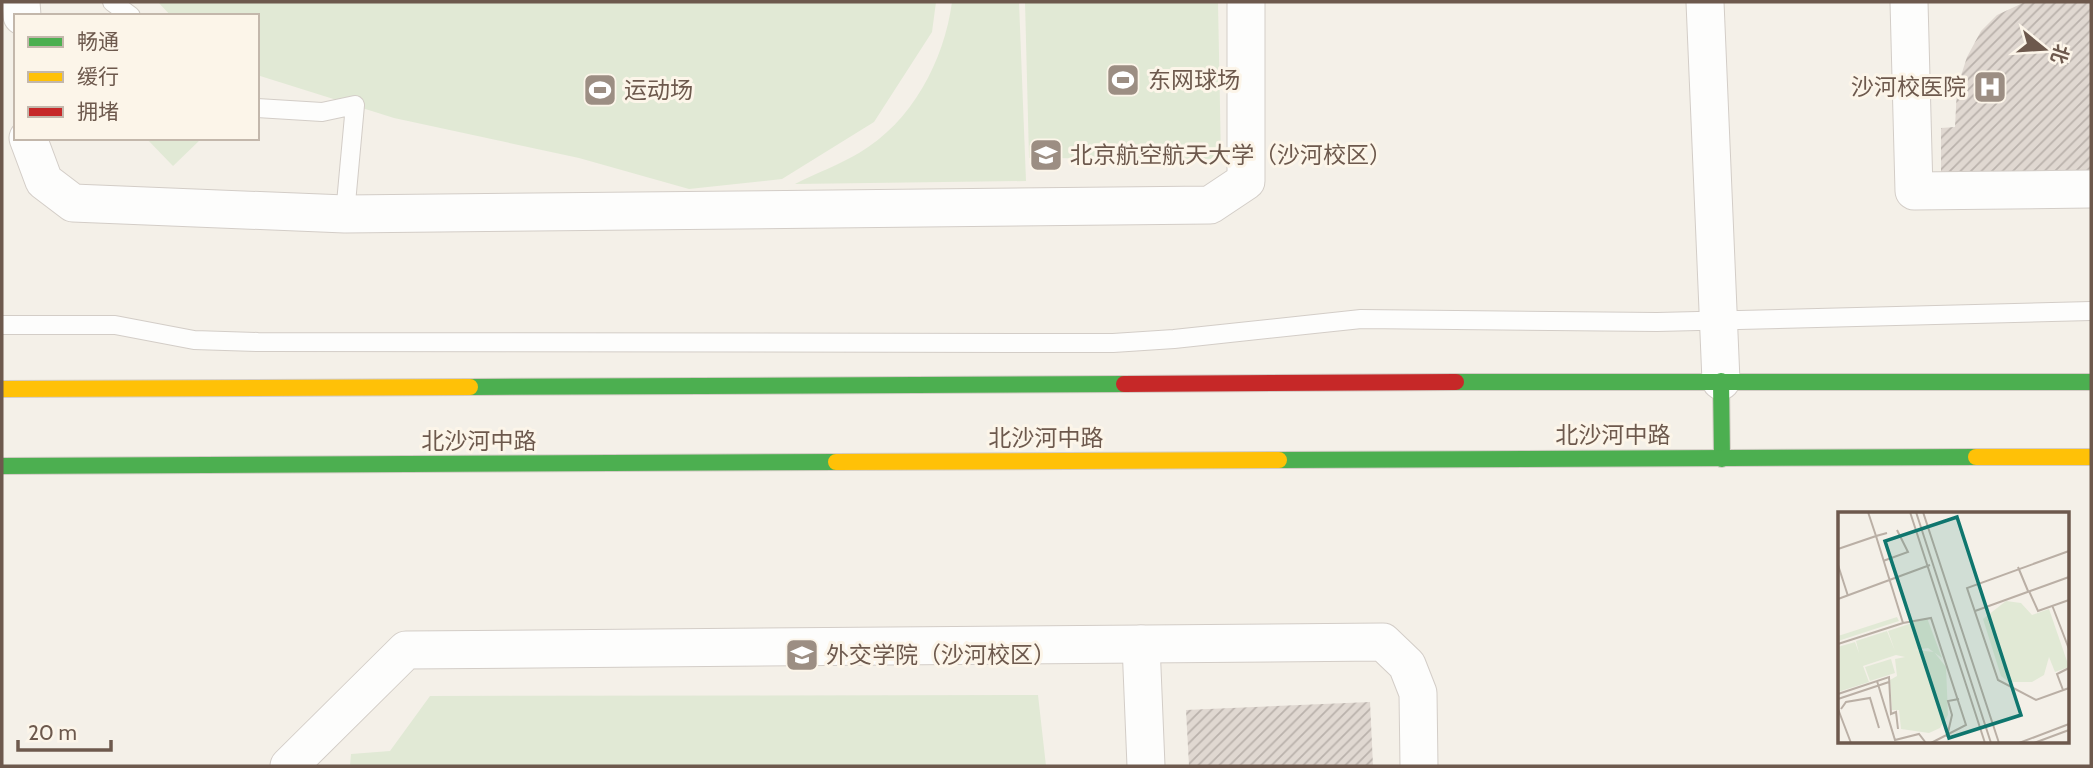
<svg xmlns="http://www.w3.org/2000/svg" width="2093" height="768" viewBox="0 0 2093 768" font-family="Cabin,'Noto Sans SC',sans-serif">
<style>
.pitch{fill:#e1e9d5}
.building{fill:url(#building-hatch)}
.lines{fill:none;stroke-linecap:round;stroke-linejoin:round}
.lane-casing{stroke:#d3cdc7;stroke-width:20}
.street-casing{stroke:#d3cdc7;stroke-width:39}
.fast-casing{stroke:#d3ccc5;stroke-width:18}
.slow-casing{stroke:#d3ccc5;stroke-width:18}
.jam-casing{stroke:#d3ccc5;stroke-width:18}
.lane{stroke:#fdfdfc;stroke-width:18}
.street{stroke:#fdfdfc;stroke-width:37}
.fast{stroke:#4caf50;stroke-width:16}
.slow{stroke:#ffc107;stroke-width:16}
.jam{stroke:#c62828;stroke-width:16}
.labels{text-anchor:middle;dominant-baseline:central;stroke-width:6;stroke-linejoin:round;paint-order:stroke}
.poi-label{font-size:23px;fill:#6d594d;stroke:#fcf5e9;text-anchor:start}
.street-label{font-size:23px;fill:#6d594d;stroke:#fcf5e9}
.inset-road{fill:none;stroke:#baafa5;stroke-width:2}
.view{fill:#0f766e;fill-opacity:0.15;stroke:#0f766e;stroke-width:3.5}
.inset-edge{fill:none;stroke:#6d594d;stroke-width:3.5}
</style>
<defs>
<pattern id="building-hatch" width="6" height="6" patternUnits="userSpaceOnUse" patternTransform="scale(1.75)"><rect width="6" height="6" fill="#e0d8d1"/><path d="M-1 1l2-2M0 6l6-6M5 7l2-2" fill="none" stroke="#bab2ac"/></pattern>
</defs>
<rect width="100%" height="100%" fill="#f4f0e8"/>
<!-- pitch -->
<g class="pitch">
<polygon points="158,2 936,2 932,32 874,122 782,179 689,189 579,158 394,118 257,75 257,16 171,16"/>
<path d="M952,2H1019L1026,181L795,184C816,173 839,165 859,153C912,122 944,61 952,2Z"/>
<polygon points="1025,2 1218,2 1221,159 1029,158"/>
<polygon points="146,138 202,138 173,166"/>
<polygon points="1038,695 1046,766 350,766 351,754 390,751 430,696"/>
</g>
<!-- building -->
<g class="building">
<polygon points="2025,2 2091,2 2091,171 1941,174 1941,128 1955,127 1957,88 1967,57 1981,31 1997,15"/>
<polygon points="1370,702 1373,766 1189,766 1186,710"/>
</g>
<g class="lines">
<defs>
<g id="lane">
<polyline points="112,2 131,16"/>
<polyline points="257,108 322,112 355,105 345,214"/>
<polyline points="2,325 115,325 194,340 258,342 1113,343 1174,339 1361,319 1657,322 2091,311"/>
</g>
<g id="street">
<polyline points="21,2 22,16"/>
<polyline points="1705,2 1721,381"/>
<polyline points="1909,2 1914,191 2091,189"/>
<polyline points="28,138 44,181 73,203 345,214 1210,205 1246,181 1246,2"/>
<polyline points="1141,644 1146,766"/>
<polyline points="289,766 406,650 1383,642 1407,665 1418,693 1419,766"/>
</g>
<g id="fast">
<polyline points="1721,381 1722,459"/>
<polyline points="1456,382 2091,382"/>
<polyline points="470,387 1124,384"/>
<polyline points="1279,460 1976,457"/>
<polyline points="2,466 836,462"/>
</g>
<g id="slow">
<polyline points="2,389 470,387"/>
<polyline points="1976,457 2091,457"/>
<polyline points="836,462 1279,460"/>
</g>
<polyline id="jam" points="1124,384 1456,382"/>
</defs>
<!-- lane casing -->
<use href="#lane" class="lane-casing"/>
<!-- street casing -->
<use href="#street" class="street-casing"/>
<!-- fast casing -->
<use href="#fast" class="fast-casing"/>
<!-- slow casing -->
<use href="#slow" class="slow-casing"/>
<!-- jam casing -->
<use href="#jam" class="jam-casing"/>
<!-- lane -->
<use href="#lane" class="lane"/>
<!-- street -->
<use href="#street" class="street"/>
<!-- fast -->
<use href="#fast" class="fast"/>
<!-- slow -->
<use href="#slow" class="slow"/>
<!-- jam -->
<use href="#jam" class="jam"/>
</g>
<!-- icons -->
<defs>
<symbol id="stadium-square" viewBox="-11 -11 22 22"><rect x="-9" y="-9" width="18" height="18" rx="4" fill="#9c8e83" stroke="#fcf5e9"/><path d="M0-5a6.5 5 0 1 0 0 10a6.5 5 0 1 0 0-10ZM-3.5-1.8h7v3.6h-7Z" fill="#fff"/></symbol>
<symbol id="hospital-square" viewBox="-11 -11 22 22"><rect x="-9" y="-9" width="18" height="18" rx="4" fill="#9c8e83" stroke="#fcf5e9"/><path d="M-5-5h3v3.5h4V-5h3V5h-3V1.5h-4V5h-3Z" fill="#fff"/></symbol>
<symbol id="university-square" viewBox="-11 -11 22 22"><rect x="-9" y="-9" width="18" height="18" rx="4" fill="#9c8e83" stroke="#fcf5e9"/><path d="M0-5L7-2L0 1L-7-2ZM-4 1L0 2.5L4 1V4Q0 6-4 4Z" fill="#fff"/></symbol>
</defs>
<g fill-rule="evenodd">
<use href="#stadium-square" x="1104" y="61" width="38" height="38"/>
<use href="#hospital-square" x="1971" y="68" width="38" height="38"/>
<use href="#stadium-square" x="581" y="71" width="38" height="38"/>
<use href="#university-square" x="1027" y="136" width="38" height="38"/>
<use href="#university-square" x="783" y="636" width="38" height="38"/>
</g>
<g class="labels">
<!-- poi labels -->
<g class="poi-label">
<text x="1148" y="80">东网球场</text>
<text x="1966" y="87" text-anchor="end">沙河校医院</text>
<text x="624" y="90">运动场</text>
<text x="1070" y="155">北京航空航天大学（沙河校区）</text>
<text x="826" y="655">外交学院（沙河校区）</text>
</g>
<!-- street labels -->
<g class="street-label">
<text x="1613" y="435">北沙河中路</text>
<text x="1046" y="438">北沙河中路</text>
<text x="479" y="441">北沙河中路</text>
</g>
</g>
<!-- overview -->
<g transform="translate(1838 512)">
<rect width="231" height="231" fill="#f4f0e8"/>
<path d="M168,89L183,91L194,103L211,97L231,155L217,160L211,145L206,163L194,170H171L163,164L145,107ZM59,105L61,109L0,129V124ZM89,106L104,146L90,136L77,138L96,140L108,155L110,203L102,216L91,221L63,217L61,198H54L52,168L59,164L57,147L67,145L58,143L25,154L31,170L0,180V135L17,130L21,141L18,129L49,119L57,139L50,119ZM53,147L57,161L32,169L27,155Z" fill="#e1e9d5"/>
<path class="inset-road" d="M72,0L147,231M78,0L153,231M85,0L161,231M0,37L38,24L30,0M231,39L129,76L160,168L198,188L231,176M45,49L70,40L59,18M0,53L10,84M180,55L190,79M191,79L200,99L231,88M0,87L92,53M214,93L231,137M137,99L231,65M65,111L93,106L128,213L93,231M0,132L65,111L38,24L49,21M39,169L57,228L81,222L88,231M225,178L219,162L231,156M0,182L51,165L53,202L58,200L60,217M0,187L51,170M0,197L13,231M3,197L8,190L32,186L41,216M109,225L114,203L110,189L121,187M181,231L231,212M196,231L231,218"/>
<path class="view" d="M119,5L183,203L111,226L47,29Z"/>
<rect width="231" height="231" class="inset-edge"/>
</g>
<!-- border -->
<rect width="2093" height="768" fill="none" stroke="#6d594d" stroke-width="7"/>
<!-- legend -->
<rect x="14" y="14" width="245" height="126" fill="#fcf5e9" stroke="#c3b7ab" stroke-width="2"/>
<rect x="28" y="37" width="35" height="10" fill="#4caf50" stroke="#c3b7ab" stroke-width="2"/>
<text x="77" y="49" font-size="21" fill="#6d594d">畅通</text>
<rect x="28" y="72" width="35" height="10" fill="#ffc107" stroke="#c3b7ab" stroke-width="2"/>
<text x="77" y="84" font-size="21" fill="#6d594d">缓行</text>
<rect x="28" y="107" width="35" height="10" fill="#c62828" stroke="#c3b7ab" stroke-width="2"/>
<text x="77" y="119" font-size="21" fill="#6d594d">拥堵</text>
<!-- north arrow -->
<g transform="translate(2044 49) rotate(108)" stroke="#fcf5e9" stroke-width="5" paint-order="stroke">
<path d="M0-5L12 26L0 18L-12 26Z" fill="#6d594d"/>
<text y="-10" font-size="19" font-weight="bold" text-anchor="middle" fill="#6d594d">北</text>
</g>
<!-- scale -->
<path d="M18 740v10h93v-10" fill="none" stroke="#6d594d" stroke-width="3.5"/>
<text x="28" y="740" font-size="21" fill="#6d594d" stroke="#fcf5e9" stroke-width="5" paint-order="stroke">20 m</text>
</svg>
